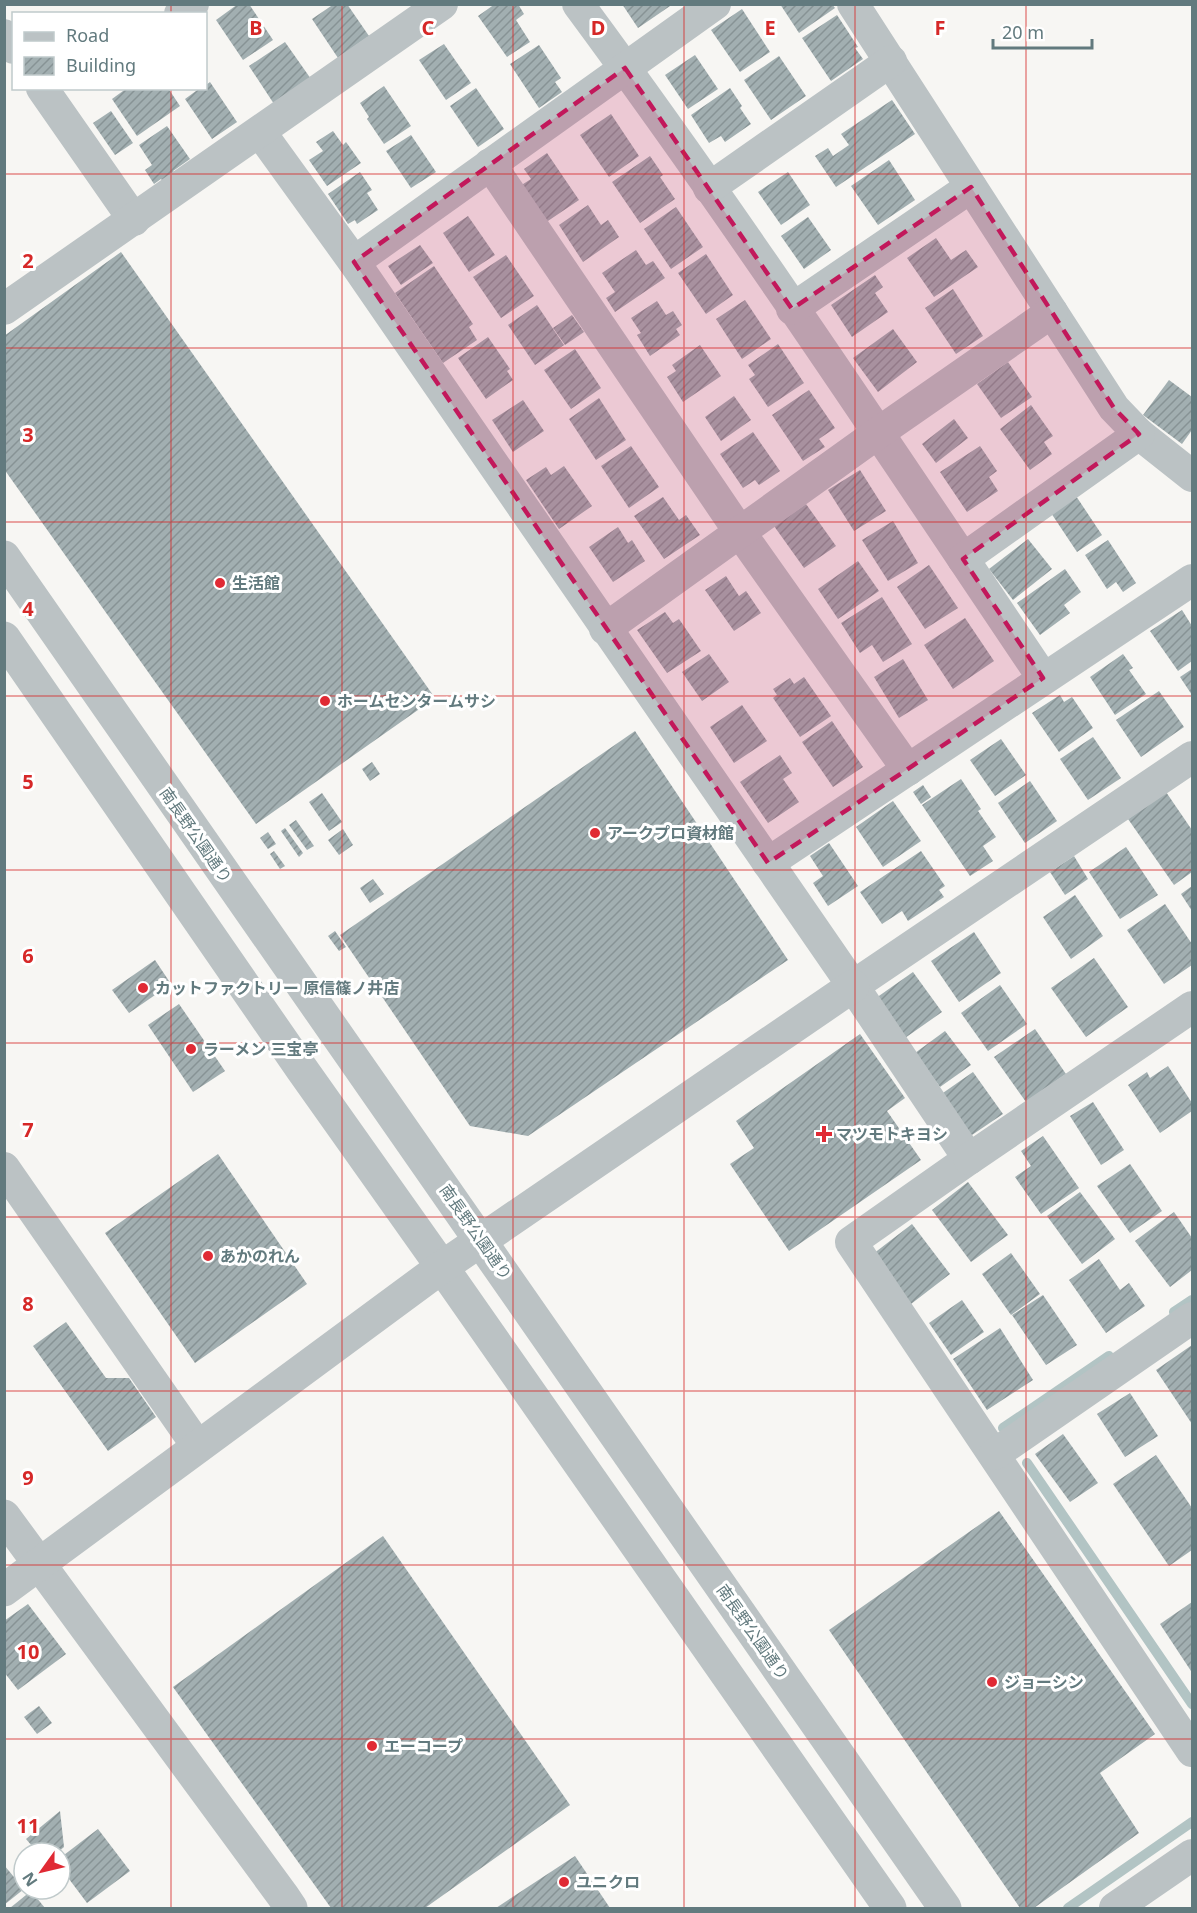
<svg xmlns="http://www.w3.org/2000/svg" width="1197" height="1913" viewBox="0 0 1197 1913" font-family="'Noto Sans','Noto Sans JP',sans-serif">
<style>
.lines{fill:none;stroke-linecap:round;stroke-linejoin:round}
.stream{stroke:#b2c4c4;stroke-width:10}
.building{fill:url(#building-hatch)}
.minor{stroke:#bbc2c4;stroke-width:32}
.tertiary{stroke:#bbc2c4;stroke-width:33}
.marked{fill:#c2185b;fill-opacity:0.2;stroke:#c2185b;stroke-width:4.5;stroke-dasharray:12 8;stroke-linejoin:round}
.grid{fill:none;stroke:#d62828;stroke-width:1.5;stroke-opacity:0.55}
.poi-dot{fill:#e02a34;stroke:#fff;stroke-width:2}
.labels{text-anchor:middle;dominant-baseline:central;stroke-width:6;stroke-linejoin:round;paint-order:stroke}
.poi-label{font-size:16px;font-weight:bold;fill:#627a7e;stroke:#fff;text-anchor:start}
.street-label{font-size:16px;fill:#627a7e;stroke:#fff}
.grid-label{font-size:20px;text-anchor:middle;font-weight:bold;fill:#d62828;stroke:#fff;stroke-width:6;stroke-linejoin:round;paint-order:stroke}
</style>
<defs>
<pattern id="building-hatch" width="6" height="6" patternUnits="userSpaceOnUse" patternTransform="scale(1.5)"><rect width="6" height="6" fill="#a2afb1"/><path d="M-1 1l2-2M0 6l6-6M5 7l2-2" fill="none" stroke="#879395"/></pattern>
</defs>
<rect width="100%" height="100%" fill="#f7f6f3"/>
<g class="lines">
<!-- stream -->
<g class="stream">
<polyline points="1174,1312 1192,1300"/>
<polyline points="1003,1428 1109,1356"/>
<polyline points="1027,1463 1192,1704"/>
<polyline points="1068,1908 1192,1822"/>
</g>
</g>
<!-- building -->
<g class="building">
<polygon points="238,4 249,4 273,40 243,60 216,20"/>
<polygon points="334,4 347,4 369,36 338,58 312,19"/>
<polygon points="495,4 518,4 524,14 516,20 530,42 507,57 478,16"/>
<polygon points="622,4 673,4 638,28"/>
<polygon points="780,4 832,4 835,8 799,33"/>
<polygon points="742,9 770,52 740,72 711,30"/>
<polygon points="837,15 858,47 855,48 863,59 831,81 802,38"/>
<polygon points="285,42 311,79 274,104 249,66"/>
<polygon points="444,44 471,83 446,100 419,60"/>
<polygon points="539,45 561,78 555,82 562,92 539,108 510,64"/>
<polygon points="695,55 718,89 688,109 665,75"/>
<polygon points="779,56 806,96 771,120 744,80"/>
<polygon points="210,82 237,122 212,139 185,99 200,88 206,88 206,85"/>
<polygon points="384,86 411,126 384,144 367,119 369,117 360,103"/>
<polygon points="127,88 168,88 180,106 137,136 112,99"/>
<polygon points="476,88 504,129 478,147 450,106"/>
<polygon points="730,88 742,106 740,108 751,124 725,142 721,136 709,143 691,115"/>
<polygon points="892,100 915,134 836,187 815,156 828,148 833,156 849,145 841,134"/>
<polygon points="111,111 133,143 115,155 93,123"/>
<polygon points="611,114 639,156 609,177 580,135"/>
<polygon points="167,126 190,159 173,171 178,177 166,185 161,179 154,184 145,170 152,165 139,145"/>
<polygon points="333,131 343,145 346,142 361,163 327,186 309,160 323,151 316,142"/>
<polygon points="411,135 436,172 411,188 386,151"/>
<polygon points="547,153 579,200 545,223 520,186 531,179 524,169"/>
<polygon points="650,156 663,175 660,177 675,199 640,223 612,182"/>
<polygon points="889,160 915,200 878,225 851,186"/>
<polygon points="360,172 372,190 367,193 378,210 357,224 355,220 348,224 328,194"/>
<polygon points="788,172 810,205 781,225 758,192"/>
<polygon points="588,205 601,225 608,220 619,237 583,262 559,225"/>
<polygon points="676,207 703,247 671,269 644,229"/>
<polygon points="468,216 495,255 469,272 443,233"/>
<polygon points="808,217 831,250 804,269 781,236"/>
<polygon points="936,238 951,260 966,250 978,267 934,297 907,258"/>
<polygon points="420,245 433,263 401,285 388,266"/>
<polygon points="636,250 646,265 653,261 665,278 615,312 606,298 615,292 602,273"/>
<polygon points="121,252 435,698 256,824 4,469 4,336"/>
<polygon points="706,254 733,295 706,314 678,273"/>
<polygon points="506,255 534,296 501,318 473,277"/>
<polygon points="434,266 473,324 469,327 477,340 443,363 395,293"/>
<polygon points="875,275 883,287 875,293 888,312 852,337 831,305"/>
<polygon points="953,289 983,336 956,354 925,308"/>
<polygon points="745,300 771,339 742,359 716,319"/>
<polygon points="657,301 666,315 673,311 682,325 676,329 680,335 650,356 637,335 641,333 631,318"/>
<polygon points="537,305 564,345 535,365 508,325"/>
<polygon points="572,315 584,332 565,345 553,328"/>
<polygon points="893,329 917,362 878,392 853,358"/>
<polygon points="488,337 510,369 507,371 513,380 486,399 458,358"/>
<polygon points="778,344 804,383 768,407 749,379 755,375 748,365"/>
<polygon points="700,345 721,376 683,402 667,377 676,371 672,365"/>
<polygon points="575,349 601,388 571,409 544,370"/>
<polygon points="1008,362 1032,397 1001,418 977,384"/>
<polygon points="1169,380 1192,397 1192,430 1182,444 1143,415"/>
<polygon points="809,390 835,428 819,439 825,447 803,461 772,415"/>
<polygon points="734,396 751,420 721,441 705,417"/>
<polygon points="599,398 626,440 596,460 569,419"/>
<polygon points="523,400 544,431 513,452 492,420"/>
<polygon points="1031,405 1053,436 1044,442 1052,454 1030,470 1000,429"/>
<polygon points="954,419 968,438 936,463 922,444"/>
<polygon points="753,432 780,471 759,485 755,480 743,488 720,454"/>
<polygon points="631,446 659,487 629,508 601,466"/>
<polygon points="980,446 997,471 989,477 998,491 967,512 940,472"/>
<polygon points="564,466 592,506 559,529 526,480 546,467 551,475"/>
<polygon points="860,470 886,511 854,531 828,490"/>
<polygon points="1072,490 1102,535 1077,552 1047,507"/>
<polygon points="663,497 679,520 686,515 700,535 664,559 634,516"/>
<polygon points="806,504 836,546 804,568 774,526"/>
<polygon points="893,521 918,563 888,581 862,540"/>
<polygon points="618,527 628,543 632,540 645,561 613,582 589,547"/>
<polygon points="1028,539 1052,569 1013,600 989,569"/>
<polygon points="1108,540 1136,583 1123,592 1116,582 1107,589 1085,555"/>
<polygon points="858,561 879,591 838,619 818,589"/>
<polygon points="929,565 958,608 925,629 897,587"/>
<polygon points="1065,569 1081,592 1064,605 1070,613 1040,635 1017,603"/>
<polygon points="726,576 739,596 746,591 761,613 734,631 705,590"/>
<polygon points="882,597 912,644 883,662 872,645 860,653 841,623"/>
<polygon points="1182,610 1192,626 1192,661 1178,671 1150,631"/>
<polygon points="665,612 673,623 679,619 701,651 667,673 637,630"/>
<polygon points="965,618 994,661 953,689 924,645"/>
<polygon points="709,654 729,682 702,701 682,672"/>
<polygon points="1123,654 1133,668 1129,670 1146,694 1115,715 1090,677"/>
<polygon points="903,659 928,700 899,718 874,677"/>
<polygon points="1192,669 1192,695 1180,677"/>
<polygon points="804,677 831,716 800,737 773,698 777,695 773,689 790,678 794,684"/>
<polygon points="1159,691 1184,727 1141,757 1116,720"/>
<polygon points="1060,695 1064,702 1072,697 1093,728 1059,752 1032,713"/>
<polygon points="742,705 767,741 734,763 710,727"/>
<polygon points="832,721 863,767 833,787 802,742"/>
<polygon points="635,731 788,960 528,1136 470,1126 340,935"/>
<polygon points="1093,737 1121,778 1088,800 1060,759"/>
<polygon points="1001,739 1026,775 995,796 970,760"/>
<polygon points="780,755 792,773 783,779 799,802 768,823 740,782"/>
<polygon points="372,762 380,774 370,781 362,769"/>
<polygon points="961,779 981,809 978,811 996,837 983,846 993,861 970,876 922,805"/>
<polygon points="1030,781 1057,821 1025,843 998,803"/>
<polygon points="923,785 931,797 921,804 913,792"/>
<polygon points="1166,792 1192,830 1192,872 1174,885 1128,819"/>
<polygon points="322,793 342,822 329,831 309,802"/>
<polygon points="893,801 921,841 883,867 856,827"/>
<polygon points="296,820 314,846 307,850 289,825"/>
<polygon points="285,828 303,853 299,857 281,831"/>
<polygon points="343,829 353,845 339,855 328,840"/>
<polygon points="268,832 276,844 268,849 260,838"/>
<polygon points="829,843 858,886 828,906 813,883 823,876 810,856"/>
<polygon points="1126,847 1158,895 1120,919 1089,872"/>
<polygon points="274,851 285,866 280,869 270,854"/>
<polygon points="921,851 945,886 939,890 944,897 908,921 902,911 882,924 860,892"/>
<polygon points="1074,856 1088,879 1065,895 1050,872"/>
<polygon points="373,879 384,894 370,903 360,888"/>
<polygon points="1192,886 1192,911 1181,894"/>
<polygon points="1075,895 1103,936 1071,959 1043,917"/>
<polygon points="1165,904 1192,944 1192,965 1164,984 1127,930"/>
<polygon points="335,931 346,947 339,951 328,936"/>
<polygon points="974,932 1001,973 959,1002 931,961"/>
<polygon points="1094,958 1128,1007 1086,1037 1051,988"/>
<polygon points="155,960 171,984 129,1013 112,990"/>
<polygon points="913,972 942,1012 905,1038 876,998"/>
<polygon points="1000,985 1027,1024 988,1051 961,1013"/>
<polygon points="179,1004 225,1071 193,1092 148,1025"/>
<polygon points="1035,1029 1066,1074 1026,1102 994,1057"/>
<polygon points="945,1031 971,1065 940,1087 915,1053"/>
<polygon points="860,1034 905,1098 887,1111 921,1160 789,1251 730,1164 754,1148 736,1121"/>
<polygon points="1168,1066 1192,1103 1192,1111 1160,1133 1128,1085 1147,1072 1150,1078"/>
<polygon points="973,1072 1003,1114 969,1137 940,1095"/>
<polygon points="1093,1102 1124,1150 1101,1165 1070,1116"/>
<polygon points="1043,1136 1079,1188 1041,1214 1015,1177 1031,1166 1021,1151"/>
<polygon points="218,1154 307,1284 195,1363 105,1233"/>
<polygon points="1130,1164 1162,1211 1130,1233 1097,1186"/>
<polygon points="968,1182 1008,1235 971,1262 932,1210"/>
<polygon points="1080,1192 1115,1239 1082,1264 1047,1216"/>
<polygon points="1174,1212 1192,1238 1192,1270 1170,1287 1135,1241"/>
<polygon points="912,1224 950,1274 911,1304 873,1254"/>
<polygon points="1011,1253 1040,1294 1011,1315 982,1274"/>
<polygon points="1099,1259 1120,1290 1129,1283 1145,1306 1106,1333 1069,1280"/>
<polygon points="1043,1295 1077,1345 1046,1365 1012,1315"/>
<polygon points="962,1300 984,1332 951,1355 929,1323"/>
<polygon points="66,1322 106,1378 129,1378 156,1417 108,1451 33,1346"/>
<polygon points="1000,1328 1033,1380 987,1410 953,1359"/>
<polygon points="1192,1345 1192,1424 1156,1370"/>
<polygon points="1130,1393 1158,1436 1125,1457 1097,1414"/>
<polygon points="1063,1434 1098,1483 1070,1502 1035,1454"/>
<polygon points="1156,1455 1192,1508 1192,1550 1169,1566 1113,1484"/>
<polygon points="999,1511 1155,1734 1100,1773 1139,1833 1034,1908 1020,1908 829,1630"/>
<polygon points="383,1536 570,1805 425,1908 331,1908 173,1687"/>
<polygon points="1192,1602 1192,1669 1191,1671 1160,1624"/>
<polygon points="28,1604 66,1654 18,1690 4,1672 4,1621"/>
<polygon points="39,1706 52,1723 37,1734 24,1717"/>
<polygon points="60,1811 64,1847 57,1853 38,1853 26,1839"/>
<polygon points="98,1829 130,1871 87,1903 60,1867 60,1858"/>
<polygon points="575,1856 610,1908 496,1908"/>
<polygon points="4,1865 24,1889 4,1905"/>
<polygon points="31,1891 45,1908 10,1908"/>
</g>
<g class="lines">
<!-- minor -->
<g class="minor">
<path d="M578,4C740,223 891,452 1043,678"/>
<polyline points="853,4 1114,408 1139,434 1192,476"/>
<polyline points="180,14 193,4"/>
<polyline points="4,35 14,48"/>
<polyline points="42,88 134,220"/>
<polyline points="260,132 354,262 853,986 969,1159 851,1242 1192,1751"/>
<polyline points="490,164 739,531 908,770"/>
<polyline points="709,188 891,61"/>
<polyline points="354,262 715,4"/>
<polyline points="4,309 442,4"/>
<polyline points="792,309 971,187"/>
<polyline points="963,559 1139,434"/>
<polyline points="605,629 878,433 1052,312"/>
<polyline points="768,863 1192,580"/>
<polyline points="853,986 1192,757"/>
<polyline points="969,1159 1192,1007"/>
<polyline points="4,1168 198,1447"/>
<polyline points="995,1454 1192,1318"/>
<polyline points="1115,1908 1192,1855"/>
</g>
<!-- tertiary -->
<g class="tertiary">
<polyline points="4,557 945,1908"/>
<polyline points="4,638 301,1068 442,1267 890,1908"/>
<polyline points="4,1516 283,1896 291,1908"/>
<polyline points="4,1590 442,1267 853,986"/>
</g>
</g>
<!-- marked area -->
<path class="marked" d="M625,68L792,309L971,187L1114,408L1139,434L963,559L1043,678L768,863L354,262Z"/>
<!-- grid -->
<path class="grid" d="M171,4V14M342,4V1908M513,4V1908M684,4V1908M855,4V1908M1026,4V1908M171,88V1908M4,174H1192M4,348H1192M4,522H1192M4,696H1192M4,870H1192M4,1043H1192M4,1217H1192M4,1391H1192M4,1565H1192M4,1739H1192"/>
<!-- markers -->
<g class="poi-dot">
<circle cx="220" cy="583" r="6"/>
<circle cx="325" cy="701" r="6"/>
<circle cx="595" cy="833" r="6"/>
<circle cx="143" cy="988" r="6"/>
<circle cx="191" cy="1049" r="6"/>
<path d="M821 1125h6v6h6v6h-6v6h-6v-6h-6v-6h6z"/>
<circle cx="208" cy="1256" r="6"/>
<circle cx="992" cy="1682" r="6"/>
<circle cx="372" cy="1746" r="6"/>
<circle cx="564" cy="1882" r="6"/>
</g>
<g class="labels">
<!-- poi labels -->
<g class="poi-label">
<text x="232" y="583">生活館</text>
<text x="337" y="701">ホームセンタームサシ</text>
<text x="607" y="833">アークプロ資材館</text>
<text x="155" y="988">カットファクトリー 原信篠ノ井店</text>
<text x="203" y="1049">ラーメン 三宝亭</text>
<text x="836" y="1134">マツモトキヨシ</text>
<text x="220" y="1256">あかのれん</text>
<text x="1004" y="1682">ジョーシン</text>
<text x="384" y="1746">エーコープ</text>
<text x="576" y="1882">ユニクロ</text>
</g>
<!-- street labels -->
<g class="street-label">
<text transform="translate(196 835) rotate(55)">南長野公園通り</text>
<text transform="translate(476 1232) rotate(55)">南長野公園通り</text>
<text transform="translate(753 1632) rotate(55)">南長野公園通り</text>
</g>
</g>
<g class="grid-label">
<text x="256" y="35">B</text>
<text x="428" y="35">C</text>
<text x="598" y="35">D</text>
<text x="770" y="35">E</text>
<text x="940" y="35">F</text>
<text x="28" y="268">2</text>
<text x="28" y="442">3</text>
<text x="28" y="616">4</text>
<text x="28" y="789">5</text>
<text x="28" y="963">6</text>
<text x="28" y="1137">7</text>
<text x="28" y="1311">8</text>
<text x="28" y="1485">9</text>
<text x="28" y="1659">10</text>
<text x="28" y="1833">11</text>
</g>
<!-- border -->
<rect width="1197" height="1913" fill="none" stroke="#627a7e" stroke-width="12"/>
<!-- legend -->
<rect x="12" y="12" width="195" height="78" fill="#ffffff" stroke="#c0cacb" stroke-width="1.5"/>
<rect x="24" y="32" width="30" height="9" fill="#bbc2c4" stroke="#c0cacb" stroke-width="1.5"/>
<text x="66" y="42" font-size="18" fill="#627a7e">Road</text>
<rect x="24" y="57" width="30" height="18" fill="url(#building-hatch)" stroke="#c0cacb" stroke-width="1.5"/>
<text x="66" y="72" font-size="18" fill="#627a7e">Building</text>
<!-- north arrow -->
<g transform="translate(42 1871) rotate(236)"><circle r="28" fill="#ffffff" stroke="#c0cacb" stroke-width="1.5"/>
<path d="M0-4.5L10 22L0 15L-10 22Z" fill="#e02a34"/>
<text y="-9" font-size="16" font-weight="bold" text-anchor="middle" fill="#627a7e">N</text>
</g>
<!-- scale -->
<path d="M993 39v9h99v-9" fill="none" stroke="#627a7e" stroke-width="3"/>
<text x="1002" y="39" font-size="18" fill="#627a7e" stroke="#ffffff" stroke-width="4.5" paint-order="stroke">20 m</text>
</svg>
